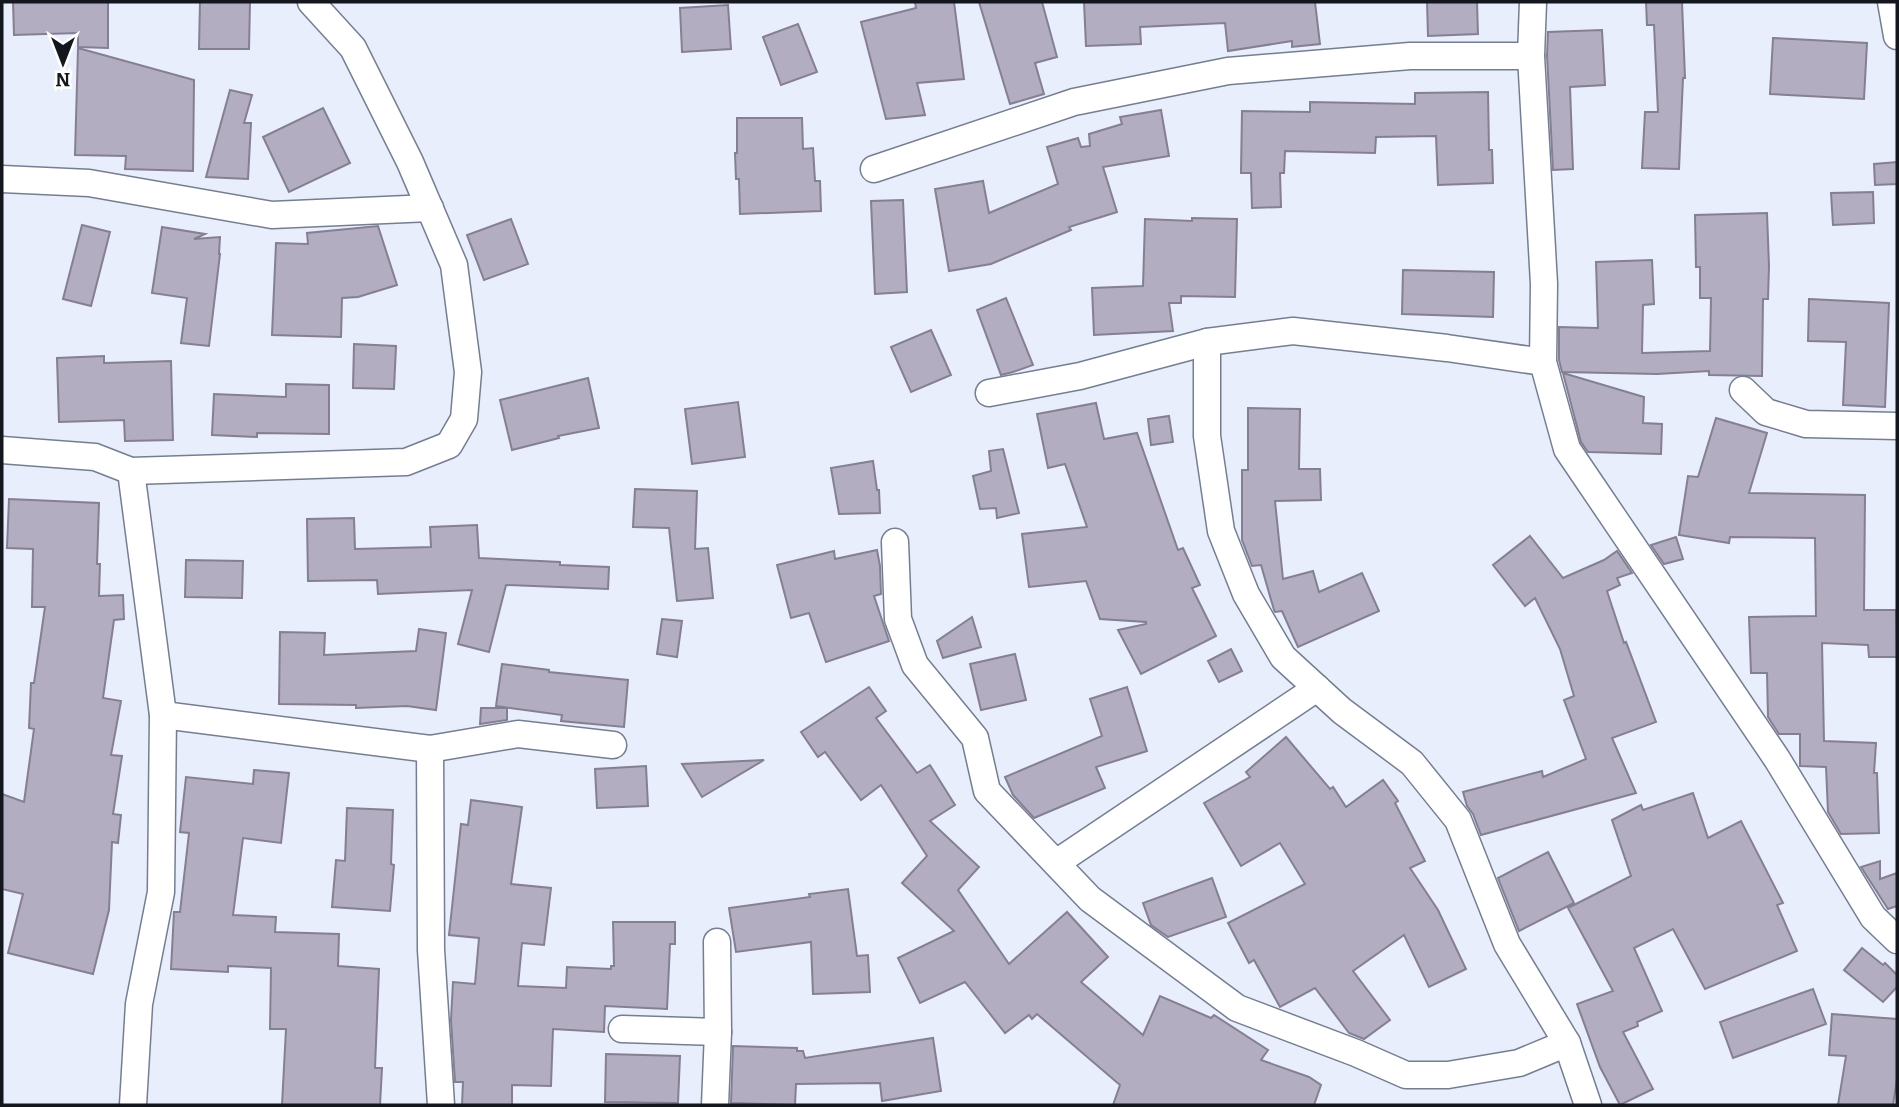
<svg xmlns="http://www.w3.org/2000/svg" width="1899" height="1107" viewBox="0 0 1899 1107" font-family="Bitter,serif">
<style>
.building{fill:#b3adc2;stroke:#857f93;stroke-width:2}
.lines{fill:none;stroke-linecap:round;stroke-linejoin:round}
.minor-casing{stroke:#757e91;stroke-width:29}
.minor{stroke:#fff;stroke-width:26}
</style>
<rect width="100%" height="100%" fill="#e8eefb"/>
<!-- building -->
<g class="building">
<polygon points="13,2 108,2 108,48 78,47 78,33 14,35"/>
<polygon points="200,2 250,2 249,49 199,49"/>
<polygon points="915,2 954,2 964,79 917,83 925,115 886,119 861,22 916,8"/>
<polygon points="979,2 1042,2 1057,57 1035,63 1044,94 1010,104"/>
<polygon points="1084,2 1315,2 1320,44 1292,47 1292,41 1228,51 1225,23 1140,27 1141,44 1086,46"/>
<polygon points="1427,2 1477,2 1478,34 1428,36"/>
<polygon points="1646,2 1682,2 1685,78 1683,78 1679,169 1642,168 1645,112 1658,112 1654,25 1647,25"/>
<polygon points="728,5 731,49 682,52 680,8"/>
<polygon points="798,24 817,72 781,85 763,37"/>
<polygon points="1602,30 1605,85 1570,87 1573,169 1553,170 1547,55 1548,32"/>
<polygon points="1773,38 1867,43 1864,99 1770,94"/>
<polygon points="78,48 194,80 193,171 125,169 126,156 75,155"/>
<polygon points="230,90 252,95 244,123 251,123 248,179 206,177"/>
<polygon points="1488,92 1489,150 1492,150 1493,183 1438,185 1436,136 1376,137 1375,153 1285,151 1284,173 1280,173 1281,207 1252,208 1251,173 1241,173 1242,111 1310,112 1310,102 1415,104 1415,93"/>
<polygon points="323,108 350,163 289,192 263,137"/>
<polygon points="1161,110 1169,156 1103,167 1117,212 1069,227 1071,230 991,264 949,271 935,189 983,181 989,213 1058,184 1047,147 1078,138 1081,147 1090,146 1089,134 1122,124 1120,117"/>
<polygon points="737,118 802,118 803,149 813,148 815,181 820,181 821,211 740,214 739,179 736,179 735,153 737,153"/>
<polygon points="1897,162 1897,184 1875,185 1874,164"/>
<polygon points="1873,192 1874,223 1833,225 1831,193"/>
<polygon points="903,200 907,292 875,294 871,201"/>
<polygon points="1767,213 1769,266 1768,299 1763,299 1762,376 1709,375 1709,371 1657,374 1562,372 1559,360 1559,327 1598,328 1596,262 1652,260 1654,304 1643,305 1642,353 1710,351 1711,298 1700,298 1700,267 1696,267 1695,215"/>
<polygon points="1192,218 1237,219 1235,297 1181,296 1181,303 1169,303 1173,331 1094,335 1092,288 1143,286 1145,219 1192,221"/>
<polygon points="511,219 528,264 484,280 467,235"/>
<polygon points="82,225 110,232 91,306 63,299"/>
<polygon points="378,226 397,285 358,297 342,298 341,337 272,335 276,243 308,244 307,233"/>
<polygon points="162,227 205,234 194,239 220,237 219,254 220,254 209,346 181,343 187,298 152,293"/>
<polygon points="1403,270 1494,272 1493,317 1402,314"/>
<polygon points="1006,298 1033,365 1013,372 1001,375 977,310"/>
<polygon points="1809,299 1889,303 1885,407 1843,405 1846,342 1808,341"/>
<polygon points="931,330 951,375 911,392 891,347"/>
<polygon points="354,344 396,346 394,389 353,388"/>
<polygon points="104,356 104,363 171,361 173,440 125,441 124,420 59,422 57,358"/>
<polygon points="1563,373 1644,397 1643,423 1662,424 1661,454 1588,452 1581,442"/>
<polygon points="588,378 599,428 558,436 559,438 512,450 500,400"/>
<polygon points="286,384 329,385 329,434 257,433 257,437 212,435 214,394 286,397"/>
<polygon points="738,402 745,457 692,464 685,409"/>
<polygon points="1096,403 1104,439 1137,433 1178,550 1183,548 1200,585 1192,588 1216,636 1141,674 1118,630 1146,624 1146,622 1100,619 1086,581 1029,587 1022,534 1087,527 1065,464 1048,468 1037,414"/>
<polygon points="1248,408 1300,409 1299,469 1320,469 1321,500 1275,501 1283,579 1313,571 1319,592 1362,573 1379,611 1298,647 1282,611 1275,612 1274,610 1261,565 1252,566 1242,540 1242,470 1248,470"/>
<polygon points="1169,416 1173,442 1151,445 1148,419"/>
<polygon points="1716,418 1767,433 1749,493 1865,495 1864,610 1896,610 1897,657 1869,657 1868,645 1822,643 1824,741 1876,743 1874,773 1877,773 1879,833 1841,834 1828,812 1826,767 1800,766 1800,734 1779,734 1768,717 1767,673 1751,673 1749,617 1816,616 1815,538 1730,537 1729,543 1679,535 1688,476 1698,477"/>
<polygon points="1003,449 1019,513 997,518 996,508 980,509 973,476 991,471 989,451"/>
<polygon points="873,461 877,490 879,490 880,513 839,514 831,468"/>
<polygon points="635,489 697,491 695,549 708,548 713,598 677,601 669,528 633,527"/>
<polygon points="9,499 99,503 97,564 100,564 99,596 123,595 124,619 114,620 103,698 121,701 111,755 122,756 113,814 121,815 118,843 112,842 109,910 93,974 8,953 23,894 2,889 2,794 24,802 34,729 29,728 31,683 34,683 45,607 32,607 33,549 7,548"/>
<polygon points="354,518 355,549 431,547 430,527 477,525 479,558 560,562 560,565 609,567 608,589 506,585 489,652 458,644 472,590 378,594 377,580 308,581 307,519"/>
<polygon points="1530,536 1563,578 1604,560 1617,551 1632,573 1617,578 1620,585 1607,591 1624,643 1626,642 1656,722 1612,738 1636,793 1481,835 1473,814 1467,806 1463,792 1542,771 1543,777 1586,759 1564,700 1574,696 1560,649 1535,598 1525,606 1493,565"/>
<polygon points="1676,537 1683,559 1664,564 1651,545"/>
<polygon points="877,550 880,566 881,594 874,596 889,641 826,662 809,613 791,618 777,565 834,551 835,559"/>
<polygon points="186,560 243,561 242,598 185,597"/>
<polygon points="972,617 981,647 943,658 937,641"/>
<polygon points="662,619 682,621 677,657 657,654"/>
<polygon points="419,629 446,633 436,710 407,706 356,708 356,705 279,704 280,632 325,633 324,655 416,651"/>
<polygon points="1231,649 1242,671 1219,682 1208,661"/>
<polygon points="1015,654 1026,700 981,710 970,664"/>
<polygon points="502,664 549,670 549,672 628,680 624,727 561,721 562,715 496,706"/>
<polygon points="869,687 886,711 876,718 917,773 930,765 955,805 930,821 979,867 958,890 1009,964 1067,912 1108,957 1081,982 1143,1035 1160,996 1211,1018 1214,1015 1268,1050 1261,1060 1309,1077 1321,1085 1314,1105 1113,1105 1120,1085 1037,1014 1032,1019 1029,1015 1005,1033 965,982 920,1003 898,958 954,931 902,883 927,856 881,785 861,800 825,752 818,757 801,732"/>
<polygon points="1127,687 1147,751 1096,767 1105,788 1034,818 1013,795 1005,777 1102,736 1090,699"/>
<polygon points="481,708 507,708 507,720 480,724"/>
<polygon points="1286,737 1330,789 1333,787 1346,807 1383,780 1398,801 1395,803 1425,861 1410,868 1438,910 1466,969 1429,987 1404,935 1353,971 1390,1020 1364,1039 1349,1033 1315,988 1280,1007 1254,960 1249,963 1228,923 1305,884 1280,843 1241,866 1204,803 1250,777 1246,772"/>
<polygon points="764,760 702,797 682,764"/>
<polygon points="646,766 648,806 597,808 595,769"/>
<polygon points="254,770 289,773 281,843 243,838 233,915 276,917 275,932 339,934 338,966 379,969 375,1068 382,1068 380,1105 282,1105 286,1029 270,1029 271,968 228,966 228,972 171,969 174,912 180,912 189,833 180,832 186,777 253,784"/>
<polygon points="1693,793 1708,838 1741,821 1783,903 1777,905 1797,951 1705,989 1673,929 1634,948 1662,1011 1637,1022 1638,1026 1623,1032 1653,1089 1620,1105 1600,1067 1577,1004 1613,991 1568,908 1631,876 1612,820 1641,805 1643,810"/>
<polygon points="471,800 522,807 511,884 551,888 544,945 522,943 518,986 566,988 567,967 611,969 611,966 614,966 613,922 675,922 675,944 670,944 667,1009 605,1006 604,1032 553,1029 551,1086 512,1085 512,1105 462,1105 463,1082 455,1082 451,1020 453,982 475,984 479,938 449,935 461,824 468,825"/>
<polygon points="347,808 393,810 391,864 394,865 390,911 332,907 336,860 345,861"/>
<polygon points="1548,852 1574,903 1519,931 1498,878"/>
<polygon points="1880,861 1880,879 1897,873 1897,906 1888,909 1861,867"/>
<polygon points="1212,878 1226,917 1168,937 1151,925 1143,903"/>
<polygon points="848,889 857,956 868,955 870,992 813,994 811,942 736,952 729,908 810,897 809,894"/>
<polygon points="1862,948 1883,965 1885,963 1897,975 1897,987 1883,1002 1844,970"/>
<polygon points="1813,989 1826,1024 1733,1058 1720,1022"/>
<polygon points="1832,1014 1897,1019 1897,1079 1893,1105 1838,1105 1846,1056 1829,1055"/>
<polygon points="933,1038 941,1091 882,1101 880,1083 796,1084 795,1105 731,1103 733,1046 797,1048 797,1051 803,1051 805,1058"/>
<polygon points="606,1054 680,1056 678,1103 605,1102"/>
</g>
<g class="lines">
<defs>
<g id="minor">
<polyline points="1533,2 1531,56 1544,284 1543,362 1567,449 1777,759 1873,917 1897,940"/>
<polyline points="1891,2 1897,36"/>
<polyline points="874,169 1074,102 1228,71 1410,56 1531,56"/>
<polyline points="2,179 89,183 272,215 430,208"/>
<polyline points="1207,342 1207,436 1221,531 1246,594 1283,657 1342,711 1412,763 1458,820 1507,944 1567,1043 1588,1105"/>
<polyline points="1743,390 1766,412 1806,424 1897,426"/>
<polyline points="989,393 1080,376 1207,342 1293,331 1447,348 1543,362"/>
<polyline points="2,450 95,457 131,471 406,462 449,445 464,419 468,372 454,265 410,162 353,48 311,2"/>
<polyline points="131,471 163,715 161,892 139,1004 133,1105"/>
<polyline points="895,542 898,619 915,665 975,738 987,791 1090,899 1237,1008 1356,1053 1406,1075 1448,1075 1519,1063 1567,1043"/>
<polyline points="163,715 430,749 518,734 613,745"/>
<polyline points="430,749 431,950 441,1105"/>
<polyline points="1056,863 1317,688"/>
<polyline points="622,1029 718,1032"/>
<polyline points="715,1105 718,1032 717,942"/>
</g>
</defs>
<!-- minor casing -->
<use href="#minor" class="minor-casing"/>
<!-- minor -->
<use href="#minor" class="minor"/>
</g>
<!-- border -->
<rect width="1899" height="1107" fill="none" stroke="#14171e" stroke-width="7"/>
<!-- north arrow -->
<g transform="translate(63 63) rotate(180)" stroke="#ffffff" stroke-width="5" paint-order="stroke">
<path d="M0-5L12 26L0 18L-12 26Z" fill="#14171e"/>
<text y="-10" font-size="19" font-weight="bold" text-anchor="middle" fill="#14171e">N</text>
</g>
</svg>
